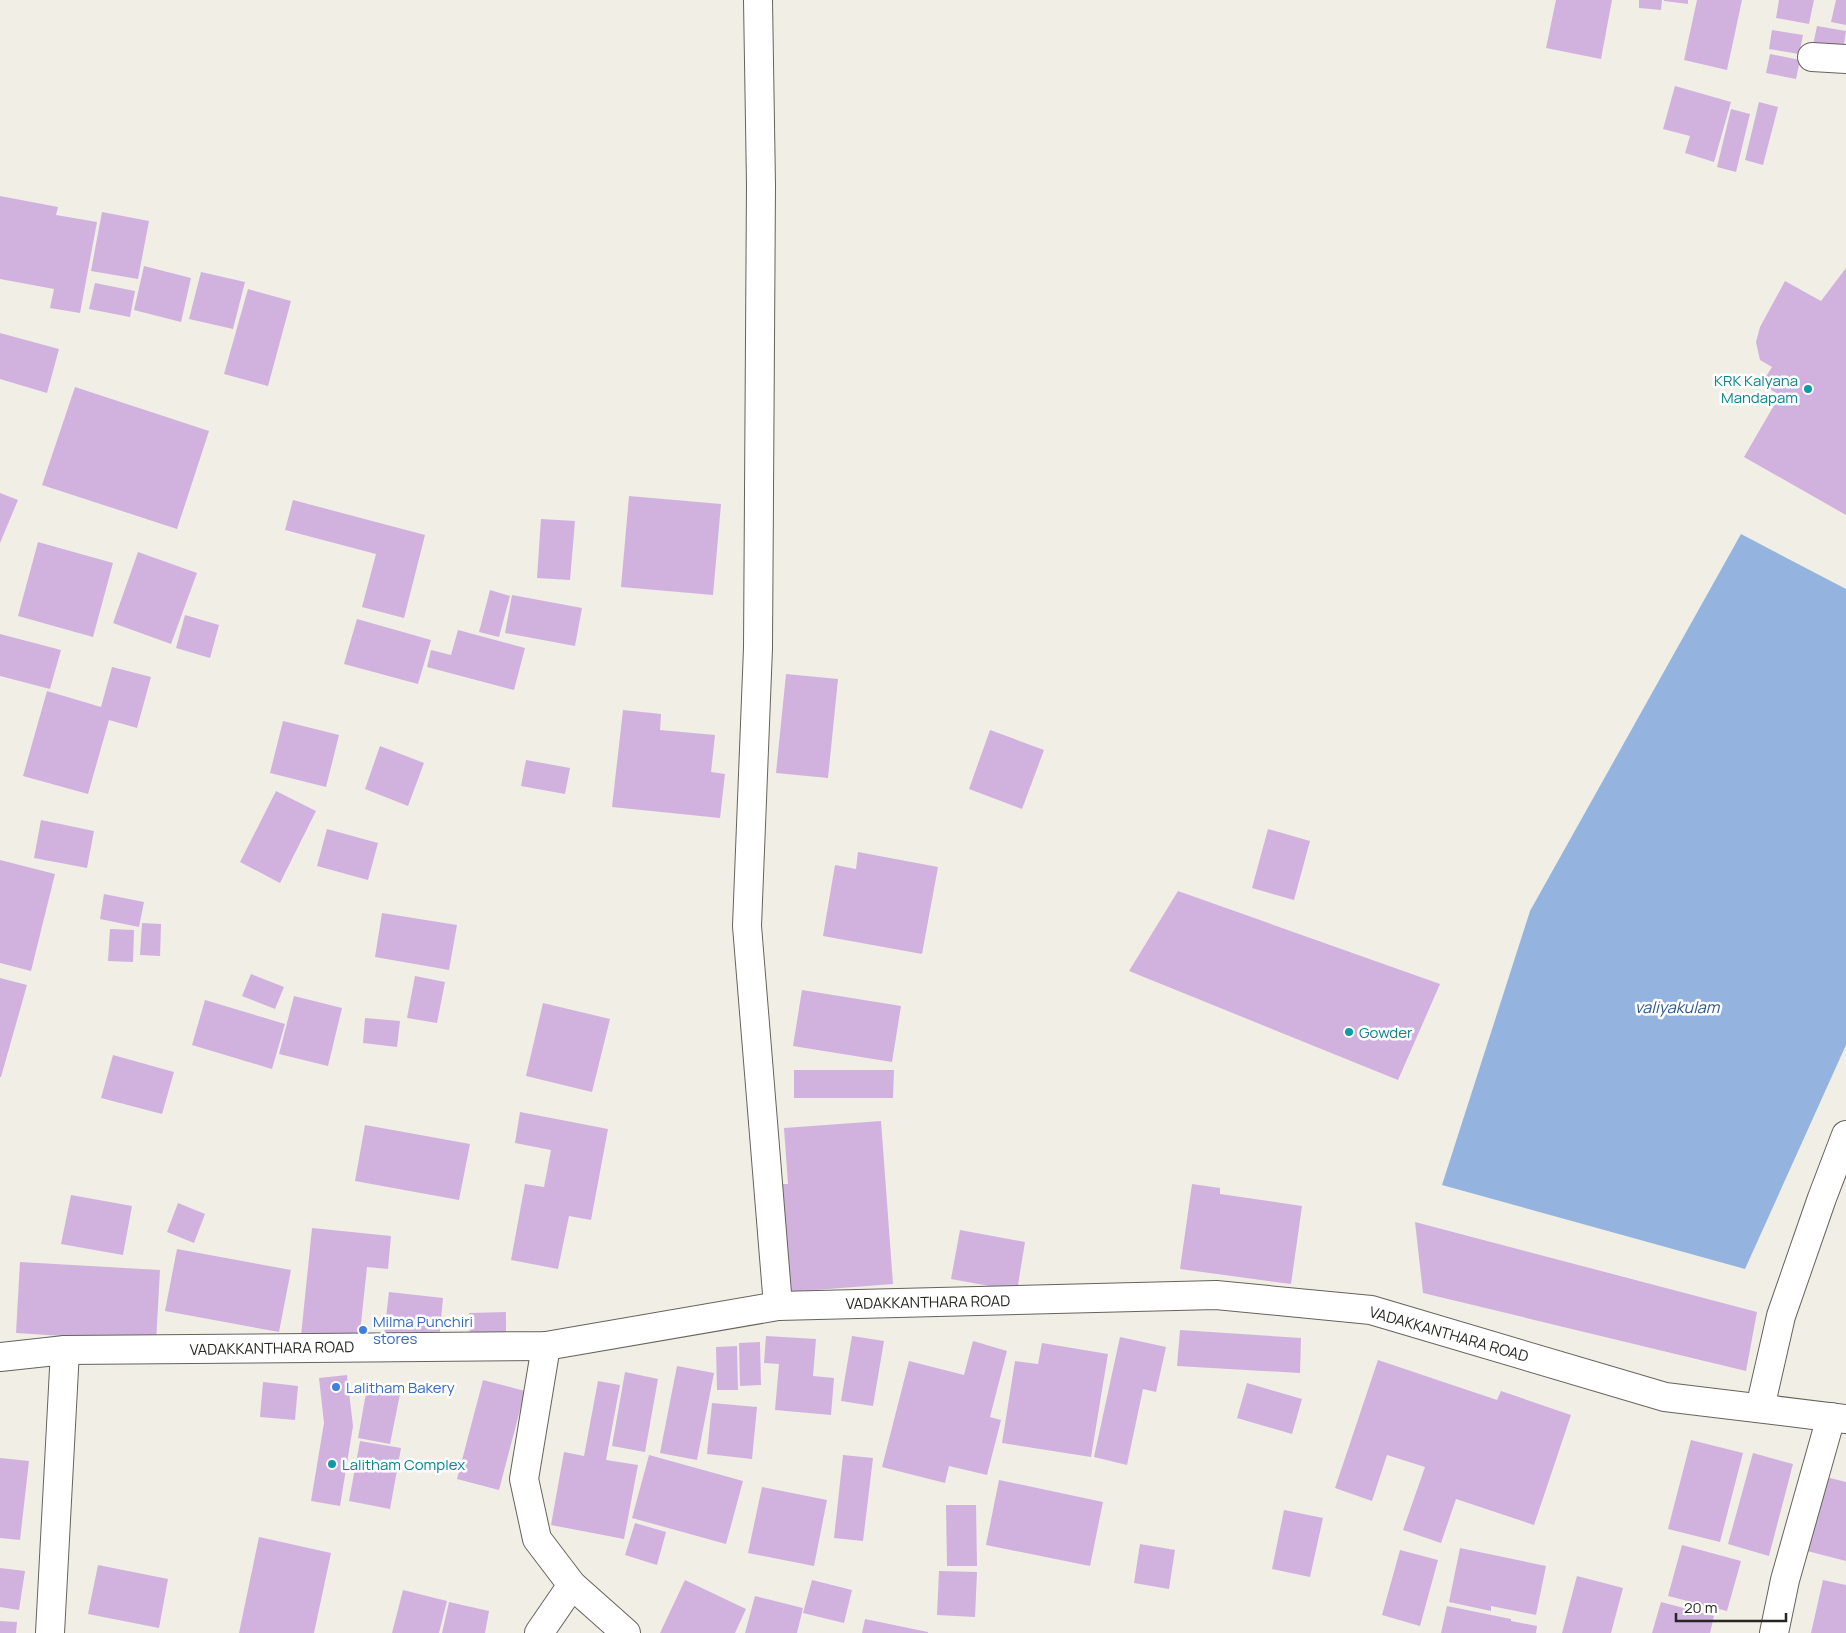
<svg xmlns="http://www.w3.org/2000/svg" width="1846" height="1633" viewBox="0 0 1846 1633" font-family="Manrope,sans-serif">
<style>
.water{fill:#94b4df}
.building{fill:#d1b2df}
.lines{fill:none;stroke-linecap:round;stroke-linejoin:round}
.minor-casing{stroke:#66635c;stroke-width:30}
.minor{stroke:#fff;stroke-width:28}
.culture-dot{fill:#0f9aa8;stroke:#fff;stroke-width:2}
.shop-dot{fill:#3f7fe0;stroke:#fff;stroke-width:2}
.labels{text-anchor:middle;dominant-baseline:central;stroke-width:5;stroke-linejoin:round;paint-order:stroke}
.culture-label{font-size:15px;fill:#0d838f;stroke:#fff;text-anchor:start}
.street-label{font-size:15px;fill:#272623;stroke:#fff}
.shop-label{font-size:15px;fill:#366cbe;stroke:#fff;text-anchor:start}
.water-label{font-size:16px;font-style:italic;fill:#2d588e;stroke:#fff}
</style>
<rect width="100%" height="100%" fill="#f1eee6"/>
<!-- water -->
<polygon class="water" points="1741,534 1846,589 1846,1045 1745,1269 1442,1185 1530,911"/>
<!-- building -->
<g class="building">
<polygon points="1556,0 1612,0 1601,59 1546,48"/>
<polygon points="1639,0 1662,0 1661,10 1639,8"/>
<polygon points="1664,0 1688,0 1688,4 1664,1"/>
<polygon points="1697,0 1742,0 1727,70 1684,60"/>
<polygon points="1779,0 1814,0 1809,24 1776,18"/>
<polygon points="1836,0 1846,0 1846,25 1831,22"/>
<polygon points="1817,26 1846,31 1843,51 1813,45"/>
<polygon points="1772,30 1803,35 1799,54 1769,49"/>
<polygon points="1770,54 1800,60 1796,79 1766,73"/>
<polygon points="1675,86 1731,102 1714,162 1685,153 1690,136 1663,129"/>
<polygon points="1759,102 1778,107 1763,165 1745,160"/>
<polygon points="1731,109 1750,114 1736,172 1717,167"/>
<polygon points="0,196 58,207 56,215 97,222 80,313 50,308 54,289 0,279"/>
<polygon points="102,212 149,221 138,279 91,271"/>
<polygon points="144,266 191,278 181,322 134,310"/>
<polygon points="1846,268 1846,515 1744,457 1780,395 1761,384 1772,367 1760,360 1756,342 1760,327 1785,281 1821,301"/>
<polygon points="201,272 245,282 233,329 189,319"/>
<polygon points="95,283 135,291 130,317 89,309"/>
<polygon points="248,289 291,301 268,386 224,374"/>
<polygon points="0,333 59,349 47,393 0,379"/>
<polygon points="75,387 209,431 177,529 42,485"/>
<polygon points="0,493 18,500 0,543"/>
<polygon points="629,496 721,504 713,595 621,587"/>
<polygon points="293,500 425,535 404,618 362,607 376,554 285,530"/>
<polygon points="541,519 575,521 570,580 537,578"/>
<polygon points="38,542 113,563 93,637 18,616"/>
<polygon points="138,552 197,573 171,644 113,623"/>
<polygon points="490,590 510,596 499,637 479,632"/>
<polygon points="512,595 582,608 575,646 505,633"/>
<polygon points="185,615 219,625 210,658 176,648"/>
<polygon points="357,619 431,640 418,684 344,664"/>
<polygon points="458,630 525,648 514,690 427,667 431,650 451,655"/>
<polygon points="0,634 61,650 50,689 0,676"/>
<polygon points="112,667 151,677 137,728 109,720 88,794 23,776 47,691 101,707"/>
<polygon points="786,674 838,679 828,778 776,773"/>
<polygon points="623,710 661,714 660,730 715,735 711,772 725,774 720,818 612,807"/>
<polygon points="283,721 339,735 326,787 270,773"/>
<polygon points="990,730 1044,750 1022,809 969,789"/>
<polygon points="380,746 424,763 408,806 365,789"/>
<polygon points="526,760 570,768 565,794 521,786"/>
<polygon points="276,791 316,811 280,883 240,862"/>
<polygon points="41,820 94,831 87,868 34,858"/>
<polygon points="327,829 378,843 368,880 317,866"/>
<polygon points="1268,829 1310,841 1294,900 1252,888"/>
<polygon points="858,852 938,867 922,954 823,936 835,865 856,869"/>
<polygon points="0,860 55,874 31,971 0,963"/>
<polygon points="1178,891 1440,984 1398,1080 1129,971"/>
<polygon points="104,894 144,902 139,927 100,919"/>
<polygon points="382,913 457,925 449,970 375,957"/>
<polygon points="142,923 161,924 160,956 140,955"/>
<polygon points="110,929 134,930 133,962 108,961"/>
<polygon points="251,974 284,987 275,1009 242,996"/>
<polygon points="415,976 445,982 437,1023 407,1018"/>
<polygon points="0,978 27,985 1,1077 0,1077"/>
<polygon points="802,990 901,1006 892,1062 793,1046"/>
<polygon points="294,996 342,1008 328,1066 279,1054"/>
<polygon points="205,1000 285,1024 272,1069 192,1045"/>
<polygon points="543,1003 610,1019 592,1092 526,1076"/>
<polygon points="365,1018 400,1021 397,1047 363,1043"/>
<polygon points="113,1055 174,1072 162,1114 101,1098"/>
<polygon points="794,1070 894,1070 893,1098 794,1098"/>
<polygon points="520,1112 608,1129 591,1220 569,1216 558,1269 511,1260 525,1184 544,1187 551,1150 515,1143"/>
<polygon points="881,1121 893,1284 789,1292 781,1184 788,1184 784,1128"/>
<polygon points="365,1125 470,1144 459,1200 355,1181"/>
<polygon points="1192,1184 1220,1188 1220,1194 1302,1206 1291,1284 1180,1269"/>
<polygon points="71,1195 132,1206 123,1255 61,1244"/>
<polygon points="178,1203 205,1214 194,1243 167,1232"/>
<polygon points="1415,1222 1757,1312 1746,1371 1423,1293"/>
<polygon points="312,1228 391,1236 388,1269 367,1267 359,1342 301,1336"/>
<polygon points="960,1230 1025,1242 1017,1291 951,1279"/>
<polygon points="177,1249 291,1270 279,1332 165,1311"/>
<polygon points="20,1262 160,1270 156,1342 16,1333"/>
<polygon points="389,1292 443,1298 439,1341 384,1335"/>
<polygon points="506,1312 506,1340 470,1341 469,1313"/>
<polygon points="1180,1330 1301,1338 1300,1373 1177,1366"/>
<polygon points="766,1336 816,1339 813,1376 834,1378 831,1415 775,1410 779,1364 764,1363"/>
<polygon points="852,1336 884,1341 873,1406 841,1401"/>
<polygon points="1120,1337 1166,1347 1156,1392 1143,1389 1127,1465 1094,1457"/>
<polygon points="973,1341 1007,1351 990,1417 1001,1420 987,1475 949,1466 945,1483 882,1467 909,1361 964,1375"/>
<polygon points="760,1342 761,1385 740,1386 739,1343"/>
<polygon points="1042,1343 1108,1354 1091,1457 1002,1443 1015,1361 1038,1364"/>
<polygon points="737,1346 738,1390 717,1390 716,1347"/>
<polygon points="1378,1360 1497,1400 1501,1391 1571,1415 1534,1525 1456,1499 1441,1543 1403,1530 1425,1467 1387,1455 1372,1501 1335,1488"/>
<polygon points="677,1366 714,1373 697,1460 660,1453"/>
<polygon points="625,1372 658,1379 645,1452 612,1446"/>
<polygon points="347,1375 353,1426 340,1506 311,1501 324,1423 319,1378"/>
<polygon points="483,1380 525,1391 499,1490 457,1479"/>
<polygon points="598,1381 620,1385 606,1460 638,1465 624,1539 551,1525 564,1452 584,1456"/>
<polygon points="263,1382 298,1386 295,1420 260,1417"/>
<polygon points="368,1382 401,1389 390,1444 358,1438"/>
<polygon points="1247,1383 1302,1399 1292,1434 1237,1418"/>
<polygon points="712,1403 757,1407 752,1459 707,1454"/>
<polygon points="1691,1440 1743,1453 1720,1542 1668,1529"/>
<polygon points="360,1441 401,1448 390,1509 349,1501"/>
<polygon points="1753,1453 1793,1464 1769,1556 1728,1544"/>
<polygon points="649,1455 743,1481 726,1544 632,1518"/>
<polygon points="843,1455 873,1458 863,1541 834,1538"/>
<polygon points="0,1458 29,1461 20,1540 0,1538"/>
<polygon points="1826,1477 1846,1482 1846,1561 1807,1551"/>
<polygon points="999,1480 1103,1502 1090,1566 986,1545"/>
<polygon points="762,1487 827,1500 814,1566 748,1553"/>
<polygon points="946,1505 976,1505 977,1566 947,1566"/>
<polygon points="1284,1510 1323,1518 1310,1577 1272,1569"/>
<polygon points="635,1523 666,1532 657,1565 625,1555"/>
<polygon points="259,1537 331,1553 314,1633 239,1633"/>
<polygon points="1140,1544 1175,1550 1169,1589 1134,1583"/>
<polygon points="1682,1545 1741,1561 1727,1611 1668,1596"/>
<polygon points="1460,1548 1546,1566 1536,1615 1491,1606 1491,1611 1449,1602"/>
<polygon points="1400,1550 1438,1560 1420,1626 1382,1615"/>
<polygon points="98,1565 168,1579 159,1628 88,1614"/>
<polygon points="0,1568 25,1571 19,1610 0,1607"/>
<polygon points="939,1571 977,1572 975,1617 937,1615"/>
<polygon points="1577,1576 1623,1588 1611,1633 1562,1633"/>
<polygon points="685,1580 746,1609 735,1633 660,1633"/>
<polygon points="812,1580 852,1590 844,1623 803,1613"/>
<polygon points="1823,1580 1846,1585 1846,1633 1811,1633"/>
<polygon points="403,1590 447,1601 439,1633 392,1633"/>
<polygon points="755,1596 803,1608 797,1633 745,1633"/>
<polygon points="449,1602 489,1611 485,1633 442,1633"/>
<polygon points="1661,1602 1714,1616 1710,1633 1652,1633"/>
<polygon points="1447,1606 1511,1619 1511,1621 1537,1626 1536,1633 1441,1633"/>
<polygon points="865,1619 928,1632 928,1633 862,1633"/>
<polygon points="0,1621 17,1622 16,1633 0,1633"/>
</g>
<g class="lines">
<defs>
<g id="minor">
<polyline points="758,0 761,185 758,648 747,926 778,1306"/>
<polyline points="1812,57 1846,59"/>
<polyline points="546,1346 524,1479 537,1539 572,1585 626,1633"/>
<polyline points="0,1357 65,1350 546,1346 778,1306 1216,1295 1371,1310 1665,1397 1846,1419"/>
<polyline points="1760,1408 1781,1316 1822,1198 1846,1135"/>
<polyline points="50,1633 65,1350"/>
<polyline points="539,1633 572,1585"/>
<polyline points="1774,1633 1785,1580 1831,1417"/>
</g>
</defs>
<!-- minor casing -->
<use href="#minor" class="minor-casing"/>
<!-- minor -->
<use href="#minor" class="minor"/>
</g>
<!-- markers -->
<g class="culture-dot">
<circle cx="1808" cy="389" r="5"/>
<circle cx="1349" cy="1032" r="5"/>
<circle cx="332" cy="1464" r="5"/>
</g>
<g class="shop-dot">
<circle cx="363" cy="1330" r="5"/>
<circle cx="336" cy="1387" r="5"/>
</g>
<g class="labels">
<!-- culture labels -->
<g class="culture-label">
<text x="1798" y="380" text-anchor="end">KRK Kalyana<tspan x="1798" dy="17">Mandapam</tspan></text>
<text x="1359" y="1032">Gowder</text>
<text x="342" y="1464">Lalitham Complex</text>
</g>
<!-- street labels -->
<g class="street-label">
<text transform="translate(928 1302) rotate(-1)">VADAKKANTHARA ROAD</text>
<text transform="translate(1449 1334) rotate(16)">VADAKKANTHARA ROAD</text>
<text transform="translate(272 1348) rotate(-1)">VADAKKANTHARA ROAD</text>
</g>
<!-- shop labels -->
<g class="shop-label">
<text x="373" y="1321">Milma Punchiri<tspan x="373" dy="17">stores</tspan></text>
<text x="346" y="1387">Lalitham Bakery</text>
</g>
<!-- water labels -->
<g class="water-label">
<text x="1677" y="1007">valiyakulam</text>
</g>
</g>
<!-- scale -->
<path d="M1676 1613v8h110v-8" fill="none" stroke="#272623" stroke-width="2.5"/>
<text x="1684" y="1613" font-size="15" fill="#272623" stroke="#ffffff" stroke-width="4" paint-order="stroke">20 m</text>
</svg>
